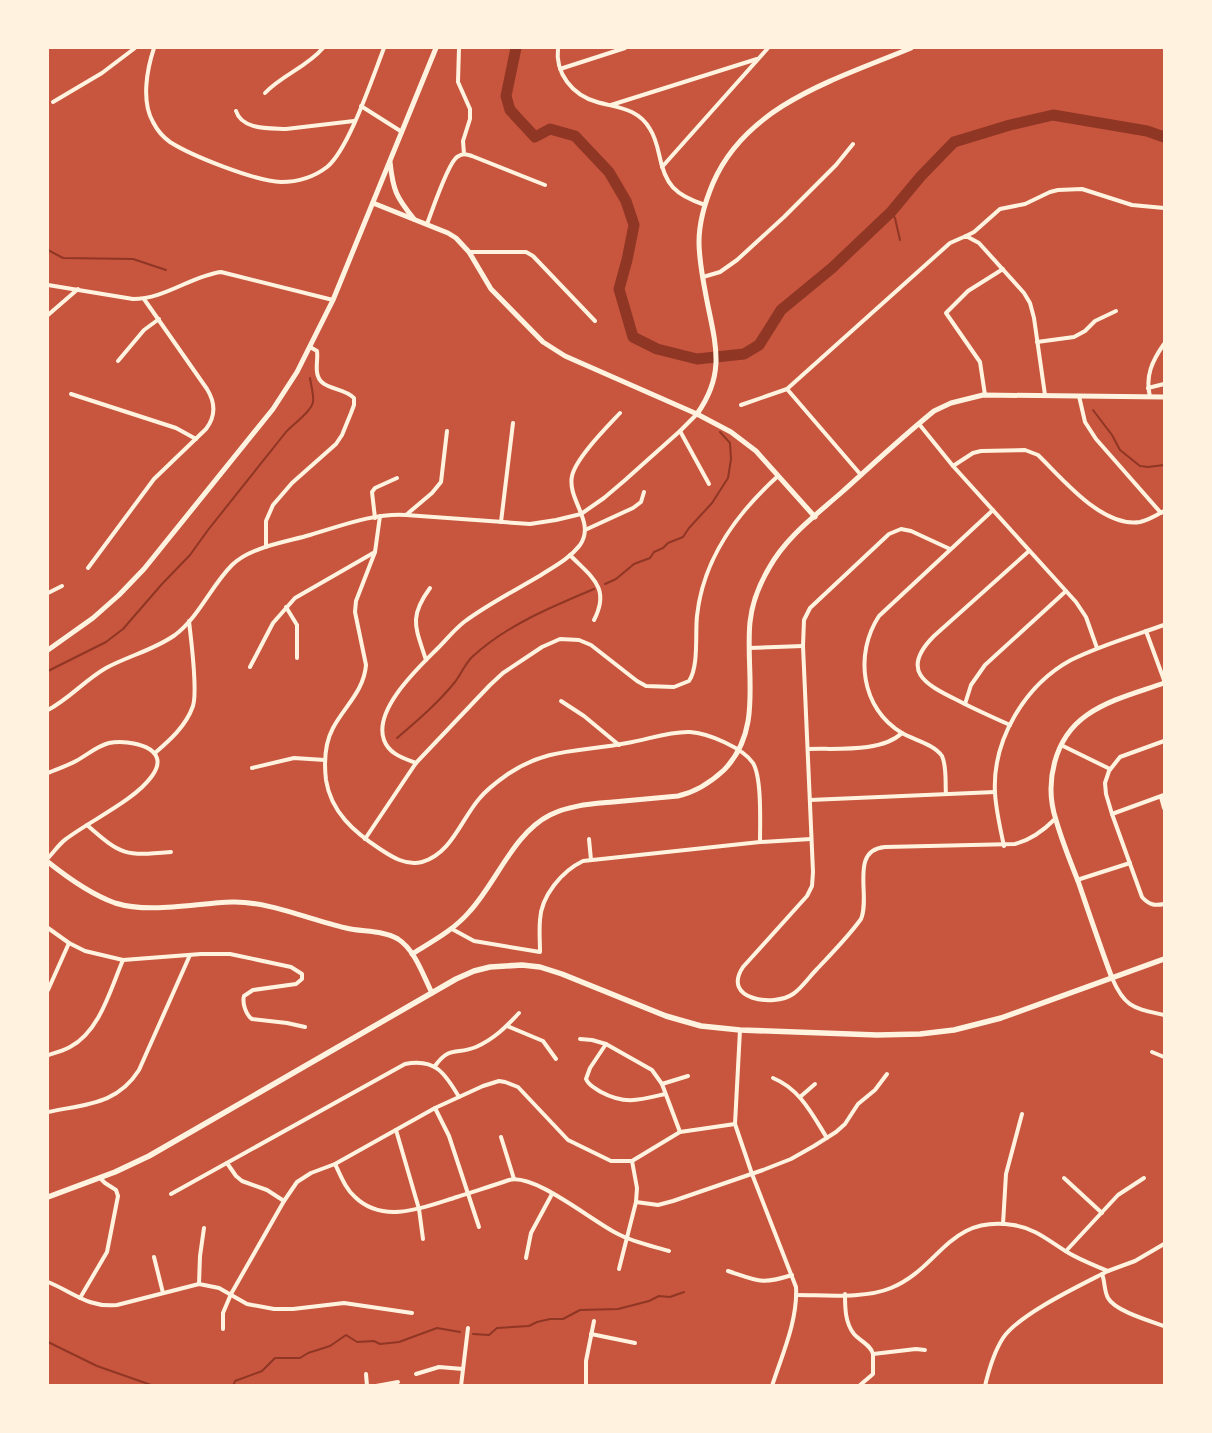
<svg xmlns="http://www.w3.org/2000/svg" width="1212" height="1433" viewBox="0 0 1212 1433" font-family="Lato,sans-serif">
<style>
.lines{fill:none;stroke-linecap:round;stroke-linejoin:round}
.stream{stroke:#8f3625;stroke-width:2}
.river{stroke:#8f3625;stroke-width:11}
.minor{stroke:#fff3e0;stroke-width:4}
.tertiary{stroke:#fff3e0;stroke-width:5}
.secondary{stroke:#fff3e0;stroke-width:5.5}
</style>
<rect width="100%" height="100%" fill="#c8553d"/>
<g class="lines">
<!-- stream -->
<g class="stream">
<polyline points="891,212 895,218 900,240"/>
<polyline points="48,250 63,258 133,259 166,270"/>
<polyline points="1093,410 1112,435 1120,450 1140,466 1148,467 1164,465"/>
<polyline points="605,584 616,579 634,564 650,558 654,552 663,548 668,543 683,537 689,528 712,503 728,478 731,459 730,443 720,432"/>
<path d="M48,671L106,642L123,629L162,584L190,555L208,530L286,432C292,425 312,411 313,402C314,395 311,385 310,378"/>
<path d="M397,738C417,721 438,703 455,682C461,674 465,664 472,657C507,625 551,607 594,589"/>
<polyline points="473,1334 489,1335 497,1328 529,1326 537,1322 550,1319 563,1319 580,1310 618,1309 649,1301 659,1296 670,1297 684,1292"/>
<polyline points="48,1342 97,1366 154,1386"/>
<polyline points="233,1386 235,1381 262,1371 275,1358 300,1358 308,1353 330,1346 346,1335 357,1342 374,1341 380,1344 399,1342 437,1328 460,1332"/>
</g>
<!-- river -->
<polyline class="river" points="516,48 506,96 510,110 535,137 550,129 575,136 609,172 626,201 634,225 627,260 619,289 633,337 657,349 697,359 744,354 759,345 781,310 832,268 891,212 921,176 954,142 1010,125 1053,115 1147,131 1164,137"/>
<!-- minor -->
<g class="minor">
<path d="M154,48C147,69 141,101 153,122C157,130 163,137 170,142C192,156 255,181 281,182C297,182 314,177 327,167C349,149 373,76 384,48"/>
<polyline points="459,48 458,82 470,109 470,119 463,141 464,154"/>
<path d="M558,48C555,73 572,95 597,102C618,108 638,108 650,129C655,137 657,145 659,154C665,185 675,195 705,205"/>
<polyline points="560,69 625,48"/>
<path d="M265,93C282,75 307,67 323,48"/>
<polyline points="53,102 102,73 135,48"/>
<polyline points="611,105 757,59"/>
<polyline points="361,106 402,132"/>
<path d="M236,111C242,130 269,128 286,129L354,121"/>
<polyline points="662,167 768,48"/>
<path d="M427,224C432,211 448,163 457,157C463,153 466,154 472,156L545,185"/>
<polyline points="966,236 974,232 1000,209 1025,204 1050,192 1058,190 1082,189 1132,205 1164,208"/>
<polyline points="469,252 526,252 533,256 595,321"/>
<polyline points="703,277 720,272 737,260 784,217 836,165 853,144"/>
<path d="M48,285L133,299C165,299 191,276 221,272L333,300"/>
<polyline points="48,315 78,289"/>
<polyline points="1037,342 1074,337 1085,331 1095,321 1116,311"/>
<polyline points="118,361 144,330 159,319"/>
<polyline points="1148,388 1164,384"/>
<polyline points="787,389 861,475"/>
<polyline points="71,394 176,428 196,439"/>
<polyline points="985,395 980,362 946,313 968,291 1003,269"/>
<polyline points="1079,396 1085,422 1096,439 1161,513"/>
<path d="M1150,397C1145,376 1152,361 1164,344"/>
<polyline points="741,405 787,389 950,243 966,236 979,243 1024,293 1030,303 1034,318 1045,395"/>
<polyline points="919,424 953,466 1076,602 1086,617 1097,648"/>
<polyline points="680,431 709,484"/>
<path d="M953,466L973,453L981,451L1025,450L1038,455C1062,478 1102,528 1140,522C1149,520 1157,515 1164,511"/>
<polyline points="406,515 432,493 441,482 447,431"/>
<path d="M380,516L375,552L356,601L355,612L366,665C364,691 344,707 333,728C325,743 324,763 326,780C331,812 354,832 380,849C392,857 406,866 422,862C451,854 461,820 479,799C487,789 498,781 508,774C548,747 582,752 627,743C647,740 669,731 690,732C708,733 743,748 753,763C762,778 760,823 760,842"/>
<polyline points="375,518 372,492 375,488 397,478"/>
<polyline points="501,522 513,423"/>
<polyline points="585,530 633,508 641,502 644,492"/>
<path d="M266,547V521L273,505L292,483L336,444L342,435L351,413L354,405V398C343,386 319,391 317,372C316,365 318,358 317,351L310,347"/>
<path d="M950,549L911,531L901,529L889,534L810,608L804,620L803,646L813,872L812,886L807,896L743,967C721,1000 774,1007 793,994C802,988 809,977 817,969C832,953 848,937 861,919C871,896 849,850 885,847L1015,844C1031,840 1044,830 1055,819"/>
<path d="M570,555C591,577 611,587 594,620"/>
<path d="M88,568L154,479L206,429C216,416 215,402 207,389L144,299"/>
<polyline points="48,593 62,586"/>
<polyline points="286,607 297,625 297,658"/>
<polyline points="1146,631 1164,680"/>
<polyline points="749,648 803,646"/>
<path d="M426,660C416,628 408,618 430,588"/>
<polyline points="250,667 273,623 295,598 375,552"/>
<polyline points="561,701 584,716 619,745"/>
<polyline points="965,704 971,685 985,665 1066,591"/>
<path d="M48,710C69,699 85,680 106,668C128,656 154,650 175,635C199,617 211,586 232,565C250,547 286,542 310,535C341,526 373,513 406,515L530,524L556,520L581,514L604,498L624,481L680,431L697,414"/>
<path d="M1010,725C992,717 974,709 957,700C924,684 900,670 934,636L1029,551"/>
<path d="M1164,741L1120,757L1109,771L1105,783L1106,794L1112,814L1142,897C1149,905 1155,906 1164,904"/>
<polyline points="1061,745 1110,769"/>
<path d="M808,749C836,748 881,753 902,733"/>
<path d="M155,753C170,740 186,726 193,706C198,690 191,640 189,621"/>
<path d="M416,763C403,758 389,754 384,740C373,710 418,668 437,649C446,640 454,630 464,622C488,604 516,590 541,575C555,566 570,558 580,545C596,522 567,500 572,476C576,458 606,428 620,413"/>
<polyline points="252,768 294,758 325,760"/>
<path d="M48,773C57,769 67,766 76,761C87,755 97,746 109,743C129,739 173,747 152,776C134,801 91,820 66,839C59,844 54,852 48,858"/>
<path d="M946,794C945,783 947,767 942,756C934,744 914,740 902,733C861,709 854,654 879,616L993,510"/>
<polyline points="1161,797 1164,808"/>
<polyline points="810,800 995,792"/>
<polyline points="1112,814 1164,795"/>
<path d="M87,825C122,856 125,856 171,852"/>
<path d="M365,839L416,763L490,685L503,673L542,647L560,639L579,640L591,645L637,681L646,686L674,687L689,681C699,666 695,634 697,616C703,559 736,514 778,476"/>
<polyline points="589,839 591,860"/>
<path d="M1004,846C1000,828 996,810 995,793C992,740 1025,685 1071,660C1101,645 1133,636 1164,625"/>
<polyline points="1077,880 1130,863"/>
<path d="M48,928L69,943L85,951L123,960L201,954H230L291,967L302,974V979L296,984L253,990L244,996C242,1003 246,1015 252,1019L287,1023L305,1027"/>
<path d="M452,929L474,941L540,952C540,942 539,931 540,920C541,896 562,871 583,861L760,842L811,839"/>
<path d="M1112,978C1125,1008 1134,1008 1164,1015"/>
<polyline points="48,990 69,943"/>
<polyline points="507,1026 543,1041 556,1059"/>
<path d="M740,1030L735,1124L752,1174L796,1287C798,1320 782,1355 772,1386"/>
<polyline points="580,1039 592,1040 606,1044 652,1070 662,1084 680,1132"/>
<path d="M606,1044L590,1068L586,1079C589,1086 595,1088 601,1092C625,1105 640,1100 665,1094"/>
<polyline points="1152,1052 1164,1057"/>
<path d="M48,1055C55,1053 63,1051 70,1047C100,1031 110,990 123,960"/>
<path d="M435,1066C450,1045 457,1055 476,1047C494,1039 506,1027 519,1013"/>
<path d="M773,1078C800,1089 812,1114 827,1138"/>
<polyline points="662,1084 688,1076"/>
<polyline points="800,1097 815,1084"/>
<polyline points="435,1108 449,1136 479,1227"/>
<path d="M48,1112C85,1104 117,1105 139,1070L190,955"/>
<polyline points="396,1130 419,1209 423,1239"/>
<polyline points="501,1137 514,1179"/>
<polyline points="227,1163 236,1176 242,1181 267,1190 284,1201"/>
<path d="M335,1164C341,1176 345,1188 355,1197C384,1225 425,1207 457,1197C475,1191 492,1186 509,1180C535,1173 593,1222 618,1234C633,1242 652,1246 669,1251"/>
<polyline points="1064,1178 1102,1213"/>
<path d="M171,1194L405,1064C435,1058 445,1073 459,1097"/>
<polyline points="636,1202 658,1205 673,1201 763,1170 791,1159 814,1146 836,1132 845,1124 858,1104 875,1090 887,1074"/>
<polyline points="1003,1224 1006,1174 1022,1114"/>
<polyline points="1066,1251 1118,1195 1144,1178"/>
<polyline points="154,1257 163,1293"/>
<polyline points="526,1258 531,1233 552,1194"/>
<polyline points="619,1269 636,1202 637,1188 632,1161"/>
<path d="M728,1271C758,1281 761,1285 792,1275"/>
<path d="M1102,1274C1105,1281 1104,1291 1108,1298C1115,1311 1150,1321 1164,1326"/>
<path d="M48,1282C73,1292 88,1308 117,1305L199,1284L219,1288L247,1304L274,1309H293L344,1303L412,1313"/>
<polyline points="199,1284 200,1256 204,1228"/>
<path d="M845,1294C845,1307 845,1323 854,1334C860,1341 871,1345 873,1354"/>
<path d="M796,1295C825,1295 865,1299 891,1288C940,1268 948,1215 1013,1225C1035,1228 1049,1241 1067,1252C1080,1260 1094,1265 1108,1271L1135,1261L1164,1244"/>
<polyline points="80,1298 107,1252 118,1196 116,1190 105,1183 100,1178"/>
<polyline points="223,1329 223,1313 231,1294 284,1201 297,1182 311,1173 335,1164 435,1108 483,1086 499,1081 505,1082 518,1087 568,1140 611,1161 632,1161 680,1132 735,1124"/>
<polyline points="591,1334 635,1343"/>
<polyline points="873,1354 916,1349 925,1350"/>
<polyline points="366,1374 367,1386"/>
<polyline points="416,1374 439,1367 463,1369"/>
<polyline points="376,1386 398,1382"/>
<polyline points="461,1386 468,1328"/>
<polyline points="586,1386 586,1361 594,1321"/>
<polyline points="859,1386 873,1374 873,1354"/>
<path d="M985,1386C989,1369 994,1352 1003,1338C1019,1314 1081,1285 1108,1271"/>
</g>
<!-- tertiary -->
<g class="tertiary">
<path d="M390,162C393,190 396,197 414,219"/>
<polyline points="373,203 448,233 456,238 469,252 491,289 543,342 565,356 697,414 731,432 756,451 815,517"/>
<path d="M697,414C724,376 717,349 708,306C704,285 699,263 699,242C699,221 705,202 713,183C747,104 837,79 911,48"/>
<polyline points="48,650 93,618 119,595 144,569 273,409 297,372 333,300 436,48"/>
<path d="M48,862C68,878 90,894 115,903C150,914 196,903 232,902C267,901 311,920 346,928C362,932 383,930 398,939C415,950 423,975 432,993"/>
<path d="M412,954C433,941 454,930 470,911C497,881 514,833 550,815C570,805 592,804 613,802C635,800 657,798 678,796C696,792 710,783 724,770C764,729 745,673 750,622C752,603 759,585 769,568C786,537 816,515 842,492C872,465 902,437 934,411L951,403L983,395L1164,397"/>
<path d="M1112,978C1100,946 1089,913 1078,881C1070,861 1062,841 1056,820C1044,783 1054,738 1087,715C1110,699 1139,692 1164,683"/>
</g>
<!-- secondary -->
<polyline class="secondary" points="48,1197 115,1172 149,1156 456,979 474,971 490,967 522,965 540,967 562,974 666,1016 701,1026 740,1030 877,1035 920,1034 954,1030 1001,1018 1164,959"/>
</g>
<!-- border -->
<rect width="1212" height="1433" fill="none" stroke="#fff3e0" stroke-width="98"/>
</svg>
